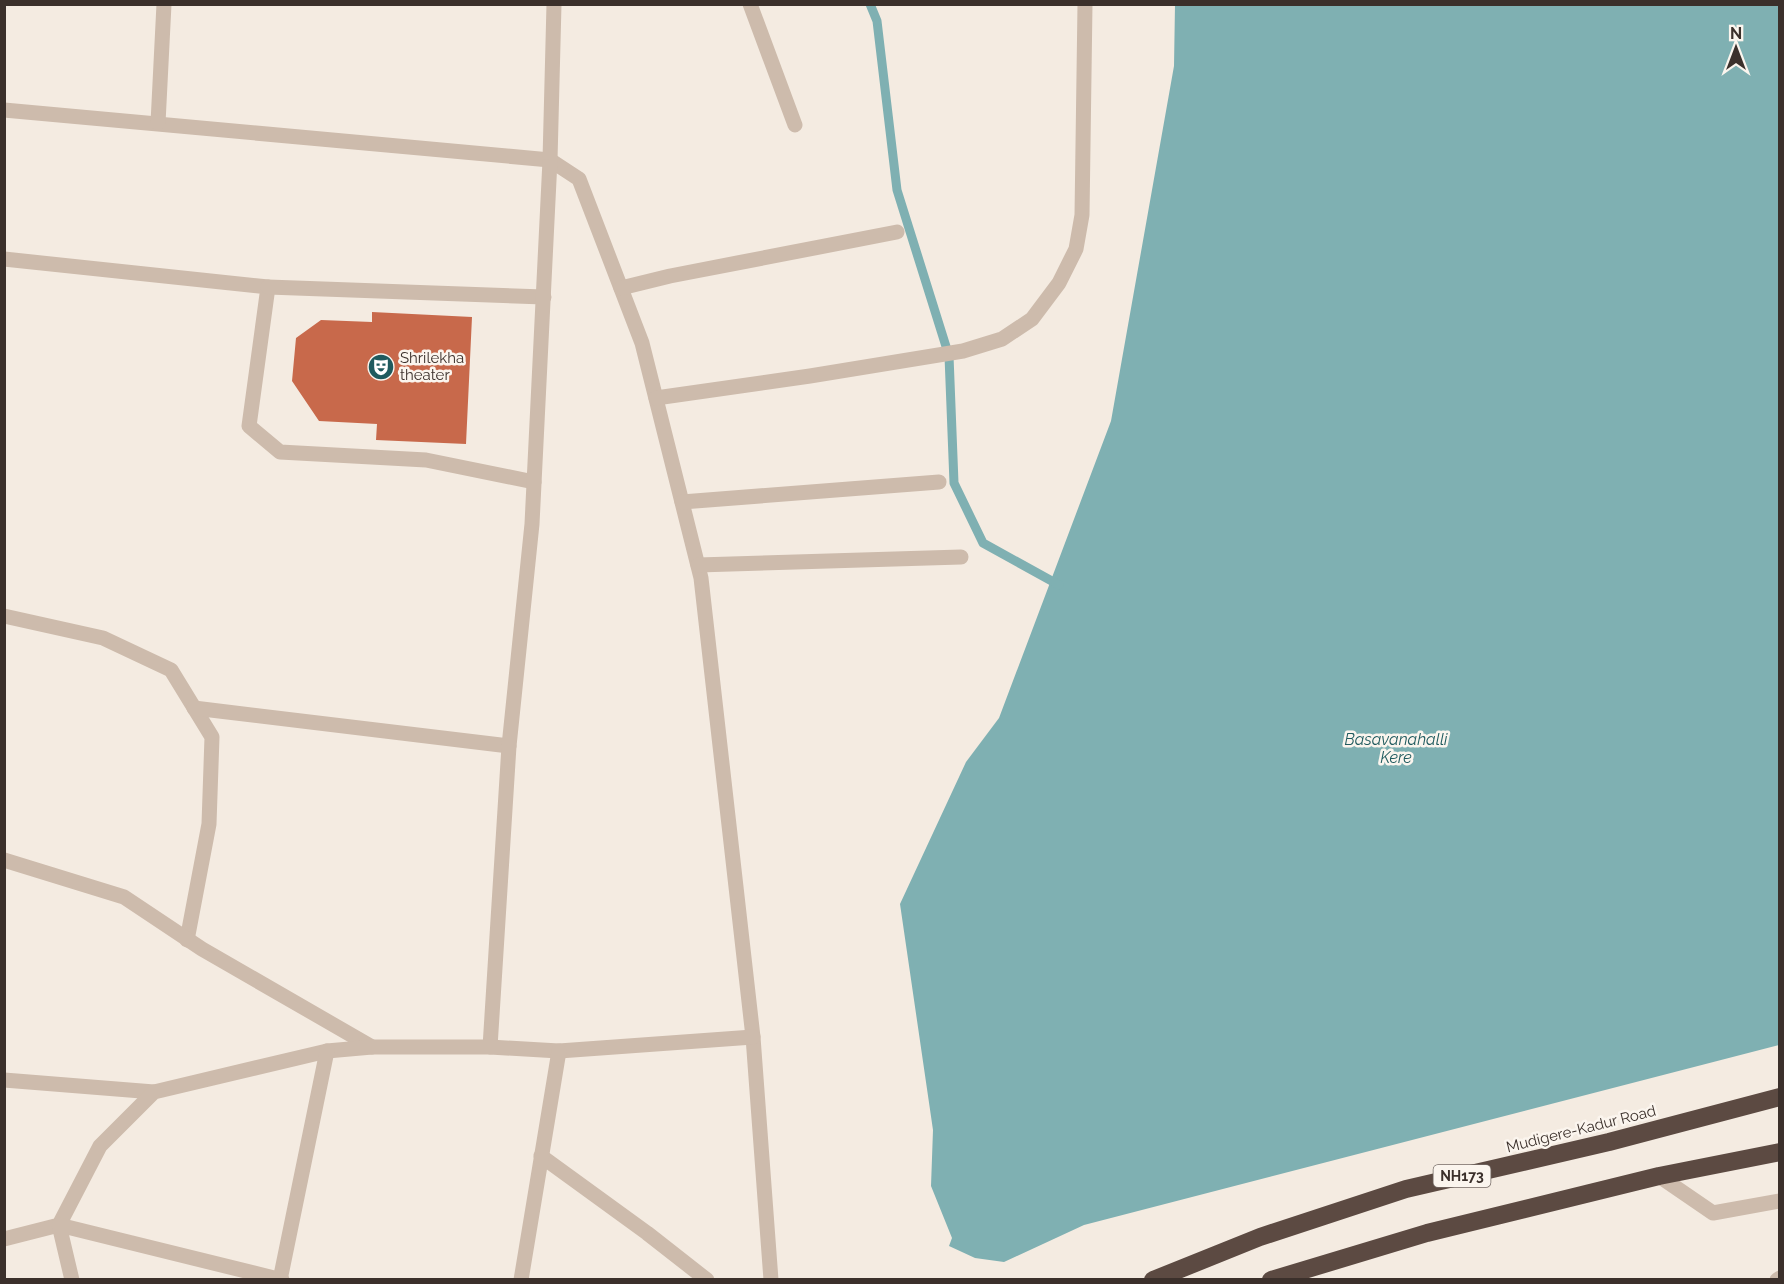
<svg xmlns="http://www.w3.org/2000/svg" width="1784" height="1284" viewBox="0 0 1784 1284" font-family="Raleway,sans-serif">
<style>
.water{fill:#7fb0b2}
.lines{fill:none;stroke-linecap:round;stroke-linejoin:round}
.stream{stroke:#7fb0b2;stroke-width:9}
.building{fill:#c8694b}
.minor{stroke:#cdbbac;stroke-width:15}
.highway{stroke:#5c4a42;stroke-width:18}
.labels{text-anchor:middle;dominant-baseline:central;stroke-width:5;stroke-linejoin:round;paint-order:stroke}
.shield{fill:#fbf5ee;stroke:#756b66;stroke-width:1.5}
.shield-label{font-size:14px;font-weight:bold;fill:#3b302b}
.poi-label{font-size:15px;fill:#3b302b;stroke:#fbf5ee;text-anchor:start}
.street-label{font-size:15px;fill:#3b302b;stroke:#fbf5ee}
.water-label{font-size:16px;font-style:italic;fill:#1f5a5e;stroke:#fbf5ee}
</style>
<rect width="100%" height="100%" fill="#f4ebe1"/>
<!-- water -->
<polygon class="water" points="1175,5 1779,5 1779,1045 1084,1225 1004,1262 975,1258 949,1246 952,1238 931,1186 933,1130 900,904 966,762 999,718 1111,421 1174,66"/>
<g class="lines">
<!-- stream -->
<polyline class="stream" points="870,4 877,21 897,190 949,356 954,483 983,543 1059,585"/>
</g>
<!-- building -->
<polygon class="building" points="372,312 472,317 466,444 376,440 377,424 319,421 292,381 296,338 321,320 372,322"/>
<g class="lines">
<!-- minor -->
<g class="minor">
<polyline points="750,4 795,125"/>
<polyline points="4,110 550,160 579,179 642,343 701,578 753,1037 771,1280"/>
<polyline points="158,123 164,4"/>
<polyline points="4,259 268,287 249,426 280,452 426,460 534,482"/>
<polyline points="268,287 544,297"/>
<polyline points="621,288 670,276 897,232"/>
<polyline points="656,398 810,376 963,351 1002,339 1032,319 1059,283 1076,249 1082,215 1085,4"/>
<polyline points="682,502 939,482"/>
<polyline points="698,565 961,557"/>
<polyline points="4,616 103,638 171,670 212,737 209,824 187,940"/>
<polyline points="194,708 509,746"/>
<polyline points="4,860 124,897 202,949 372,1047"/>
<polyline points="490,1047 509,746 532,524 550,160 554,4"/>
<polyline points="4,1080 154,1092"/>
<polyline points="541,1156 647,1233 707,1280"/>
<polyline points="1659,1176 1713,1213 1780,1201"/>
<polyline points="4,1239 59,1225 100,1146 154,1092 327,1051 372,1047 490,1047 559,1051 753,1037"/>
<polyline points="72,1280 59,1225 282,1280"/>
<polyline points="280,1280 327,1051"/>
<polyline points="521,1280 559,1051"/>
<polyline points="1777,1280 1780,1278"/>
</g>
<!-- highway -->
<g class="highway">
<polyline points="1153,1280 1260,1237 1406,1189 1609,1142 1780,1097"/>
<polyline points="1271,1280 1427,1233 1659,1176 1780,1152"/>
</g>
</g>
<!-- icons -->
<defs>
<symbol id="theatre-disc" viewBox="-11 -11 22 22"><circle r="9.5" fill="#1f5a5e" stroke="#fbf5ee"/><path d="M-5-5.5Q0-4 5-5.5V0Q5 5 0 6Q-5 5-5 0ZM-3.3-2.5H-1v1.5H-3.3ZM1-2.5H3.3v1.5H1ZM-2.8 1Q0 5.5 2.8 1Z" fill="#fff"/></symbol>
</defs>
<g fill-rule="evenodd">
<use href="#theatre-disc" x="366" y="352" width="30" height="30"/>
</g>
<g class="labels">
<!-- shield labels -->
<rect class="shield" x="1433.5" y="1165" width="57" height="22" rx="4.5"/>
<g class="shield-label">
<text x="1462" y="1176">NH173</text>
</g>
<!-- poi labels -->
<g class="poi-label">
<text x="400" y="358">Shrilekha<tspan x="400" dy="17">theater</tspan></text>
</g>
<!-- street labels -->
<g class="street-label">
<text transform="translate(1581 1129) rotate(-14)">Mudigere-Kadur Road</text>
</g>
<!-- water labels -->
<g class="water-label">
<text x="1396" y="739">Basavanahalli<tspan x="1396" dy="18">Kere</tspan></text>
</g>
</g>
<!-- border -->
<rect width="1784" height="1284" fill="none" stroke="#3b302b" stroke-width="12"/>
<!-- north arrow -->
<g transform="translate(1736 48)" stroke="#fbf5ee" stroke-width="4.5" paint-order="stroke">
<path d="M0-4.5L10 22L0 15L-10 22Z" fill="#3b302b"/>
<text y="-9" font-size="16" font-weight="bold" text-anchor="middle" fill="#3b302b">N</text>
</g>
</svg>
